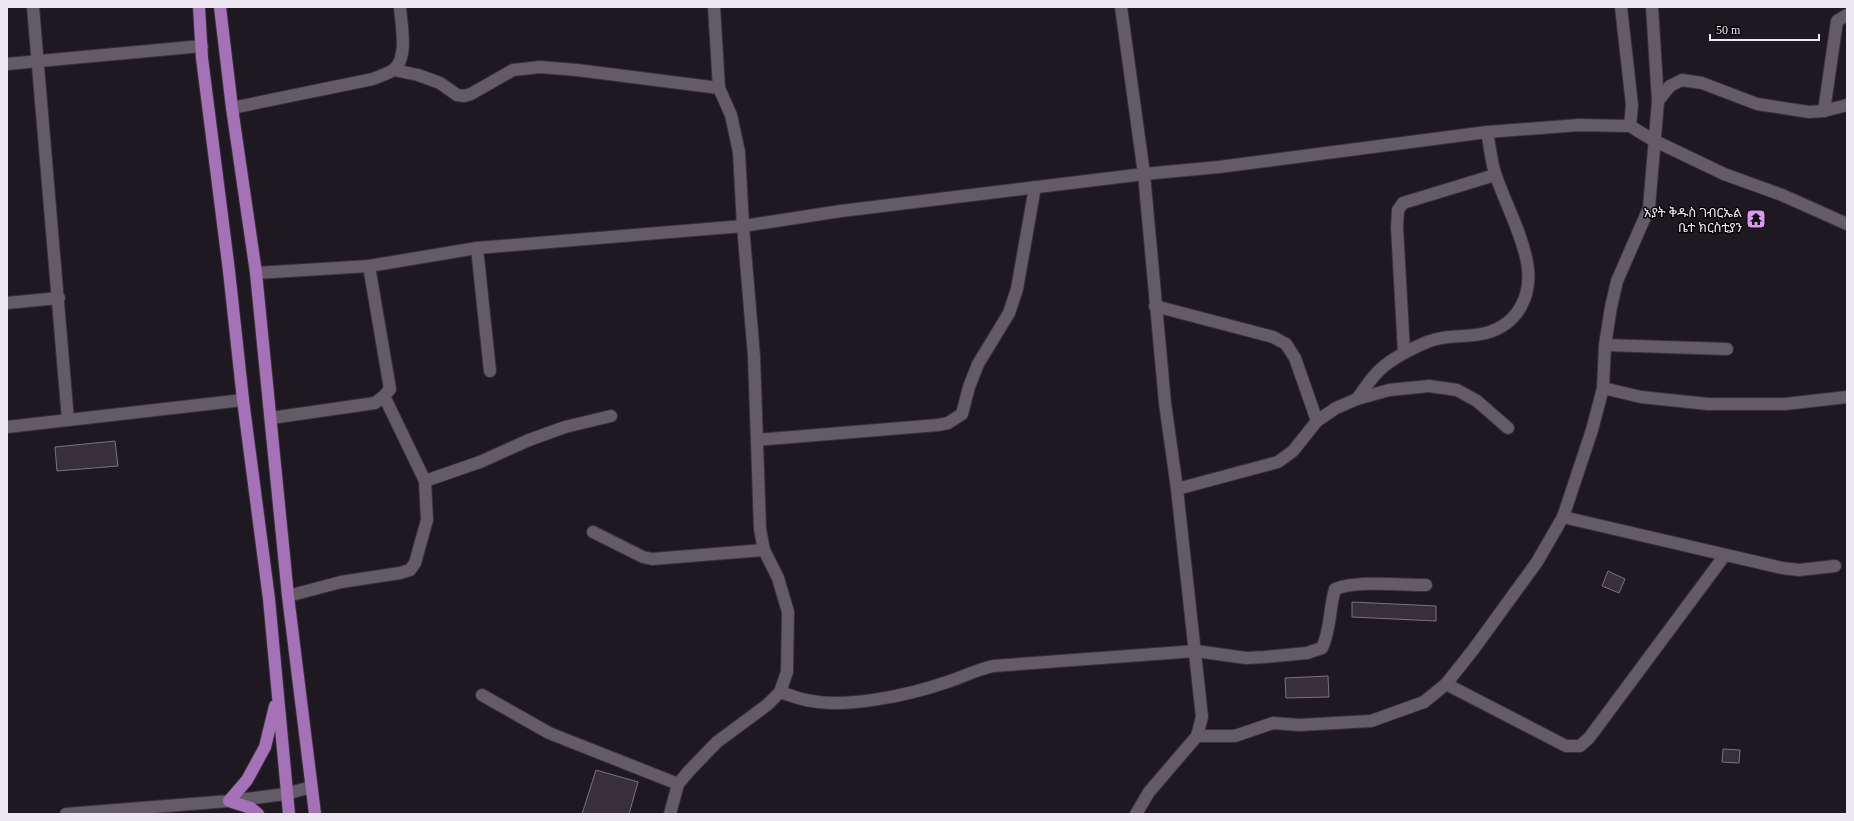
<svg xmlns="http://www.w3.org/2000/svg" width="1854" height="821" viewBox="0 0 1854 821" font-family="'Times New Roman','Noto Sans Ethiopic',serif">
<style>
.building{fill:#373039;stroke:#7a727d}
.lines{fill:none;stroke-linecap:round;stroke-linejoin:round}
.minor-casing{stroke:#363238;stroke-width:14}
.primary-casing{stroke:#363238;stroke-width:14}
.minor{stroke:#635b66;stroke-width:12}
.primary{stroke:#a572b8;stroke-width:12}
.labels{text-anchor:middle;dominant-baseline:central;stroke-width:3;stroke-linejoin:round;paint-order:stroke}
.poi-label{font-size:13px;fill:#ede8ef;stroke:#070508;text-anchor:end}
</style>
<rect width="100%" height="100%" fill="#1e1821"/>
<!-- building -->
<g class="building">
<polygon points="115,441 118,466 57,471 55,447"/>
<polygon points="1608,571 1625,579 1619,593 1602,586"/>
<polygon points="1352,602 1436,606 1436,621 1352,617"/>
<polygon points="1328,676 1329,697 1286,698 1285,678"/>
<polygon points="1723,749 1740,750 1739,763 1722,762"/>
<polygon points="596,770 638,782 629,814 582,814"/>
</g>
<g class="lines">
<defs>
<g id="minor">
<polyline points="33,7 68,420"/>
<polyline points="1121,7 1144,174 1165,403 1177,489 1202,717 1197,736 1149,792 1136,814"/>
<polyline points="1621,7 1632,105 1630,126"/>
<polyline points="7,64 202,46"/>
<polyline points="394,70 418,75 440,83 457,95 464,96 471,94 513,70 540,67 577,70 719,88"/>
<polyline points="1658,101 1670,86 1682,80 1702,83 1757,104 1809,112 1824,111 1847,105"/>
<path d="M232,108L373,79C379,76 388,74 393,70C409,59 401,24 400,7"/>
<polyline points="1824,111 1837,21 1847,15"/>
<polyline points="477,248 490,371"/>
<polyline points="256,273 369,266 477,248 743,226 841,211 1144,174 1219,167 1487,132 1579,125 1630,126 1653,140 1724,174 1782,195 1847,224"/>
<polyline points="7,303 59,298"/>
<polyline points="1155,306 1273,337 1286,344 1295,358 1317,421"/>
<polyline points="1605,345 1727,349"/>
<polyline points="1404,352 1397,227 1398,210 1403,203 1495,175"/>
<polyline points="1603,388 1641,397 1708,404 1785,404 1847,397"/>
<path d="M1357,399C1365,388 1372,376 1382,368C1394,357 1411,349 1427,342C1446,334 1467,338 1486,333C1519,324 1533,294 1527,262C1521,231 1506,205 1496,176C1491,163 1490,146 1487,132"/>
<polyline points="271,418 375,403 384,396 390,389 369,266"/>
<polyline points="7,427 243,400"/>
<polyline points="757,440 938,425 948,423 962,414 969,387 978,364 1009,313 1017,289 1035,187"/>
<polyline points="425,481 480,462 529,440 565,427 611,416"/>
<polyline points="1177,489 1278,462 1293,451 1317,421 1336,408 1357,399 1389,390 1429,386 1457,390 1477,401 1508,428"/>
<polyline points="1563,517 1782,568 1799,570 1835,566"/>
<polyline points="593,532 643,557 652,559 764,550"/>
<polyline points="288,596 341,582 400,573 410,570 415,563 427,520 425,481 384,396"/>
<polyline points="1446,684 1566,746 1580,746 1589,738 1725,555"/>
<path d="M780,692C790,695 801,700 812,701C848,708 909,695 944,683C961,678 975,670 993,666L1196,651L1246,658L1265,657L1307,653L1322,648C1331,629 1329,609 1335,589C1358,580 1401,585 1426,585"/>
<polyline points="482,695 549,733 678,784"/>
<polyline points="1197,736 1235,736 1273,723 1299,725 1371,721 1424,702 1446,684 1473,650 1537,562 1563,517 1592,430 1603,388 1605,345 1611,307 1617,281 1649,208 1658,101 1652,7"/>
<polyline points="66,814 229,801 286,794 311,787"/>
<polyline points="670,814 678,784 689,771 717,742 767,705 780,692 787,672 788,612 778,578 764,550 760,529 754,356 743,226 739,152 731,115 719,88 714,7"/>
</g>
<g id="primary">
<polyline points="199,7 202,58 229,271 243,400 269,599 289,814"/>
<polyline points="220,7 232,108 256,273 288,596 315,814"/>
<polyline points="258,814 251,808 229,801 247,780 265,747 275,706"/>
</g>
</defs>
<!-- minor casing -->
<use href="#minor" class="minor-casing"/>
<!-- primary casing -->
<use href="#primary" class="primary-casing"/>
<!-- minor -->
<use href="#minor" class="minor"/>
<!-- primary -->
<use href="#primary" class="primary"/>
</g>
<!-- icons -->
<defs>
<symbol id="temple-square" viewBox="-11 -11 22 22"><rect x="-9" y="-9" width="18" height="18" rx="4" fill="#dc99f4" stroke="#070508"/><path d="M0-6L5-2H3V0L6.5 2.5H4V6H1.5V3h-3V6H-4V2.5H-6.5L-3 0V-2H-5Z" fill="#111"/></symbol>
</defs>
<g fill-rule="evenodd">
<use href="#temple-square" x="1745" y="208" width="22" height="22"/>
</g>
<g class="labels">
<!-- poi labels -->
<g class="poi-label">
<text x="1742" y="212">አያት ቅዱስ ገብርኤል<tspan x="1742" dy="15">ቤተ ክርስቲያን</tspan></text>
</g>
</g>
<!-- border -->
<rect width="1854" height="821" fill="none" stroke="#ede8ef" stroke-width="16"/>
<!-- scale -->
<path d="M1710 34v6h109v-6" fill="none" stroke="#ede8ef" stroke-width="2"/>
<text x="1716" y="34" font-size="12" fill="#ede8ef" stroke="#070508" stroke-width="3" paint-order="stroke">50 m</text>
</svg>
